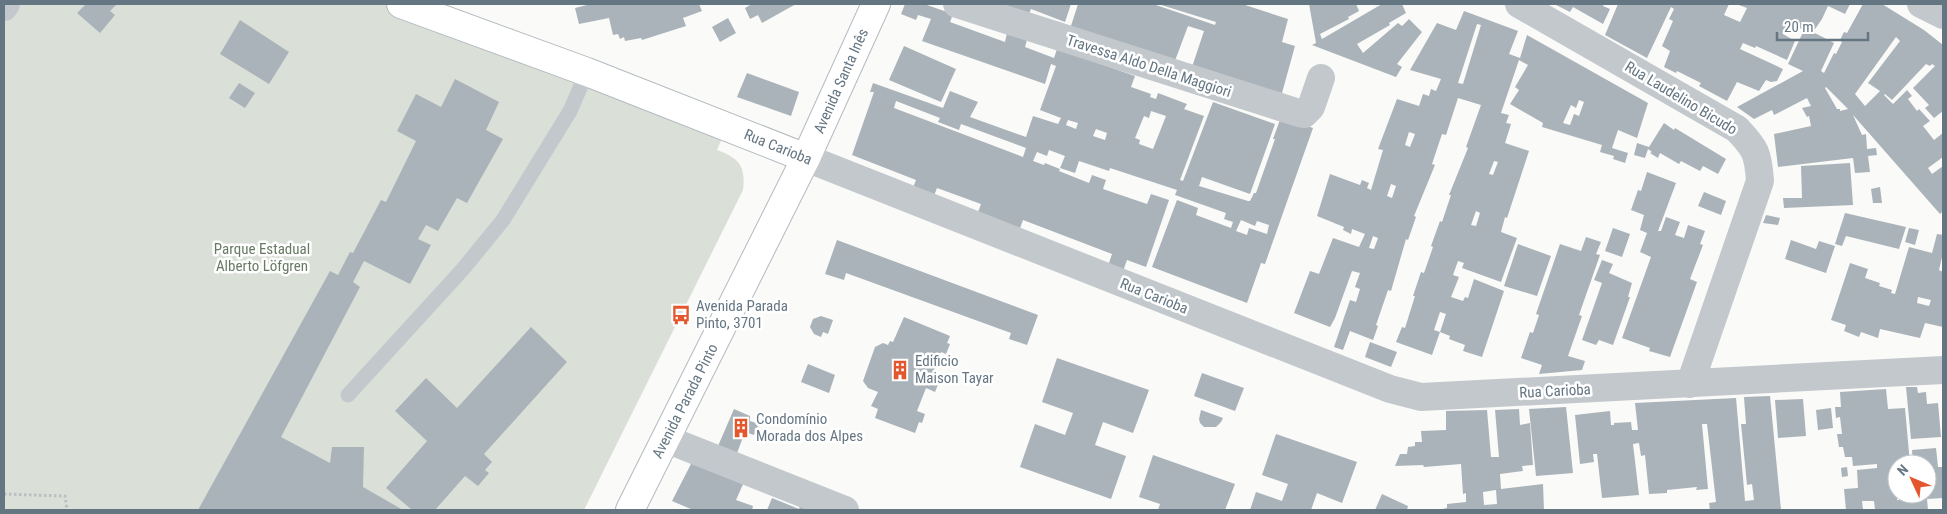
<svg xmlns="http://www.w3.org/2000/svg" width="1947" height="514" viewBox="0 0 1947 514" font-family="'Roboto Condensed',sans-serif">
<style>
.green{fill:#dadfd7}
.building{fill:#aab3b9;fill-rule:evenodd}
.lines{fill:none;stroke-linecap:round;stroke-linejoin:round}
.secondary-casing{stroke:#b3babf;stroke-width:30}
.path{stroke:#bbbfc2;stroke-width:3;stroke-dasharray:2.5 2.5;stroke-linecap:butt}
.service{stroke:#c3c8cc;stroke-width:15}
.minor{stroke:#c3c8cc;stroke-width:28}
.secondary{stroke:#fff;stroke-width:28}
.labels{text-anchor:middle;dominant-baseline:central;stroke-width:5;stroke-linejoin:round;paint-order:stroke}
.street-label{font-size:15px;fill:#657683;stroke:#fff}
.park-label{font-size:15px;fill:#687a64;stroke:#fff}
.poi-label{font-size:15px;fill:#657683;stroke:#fff;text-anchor:start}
</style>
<rect width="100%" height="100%" fill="#fafaf8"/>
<!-- green -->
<path class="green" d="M4,4H389L727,127L717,150C739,158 746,166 743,190L584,510H4Z"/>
<!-- building -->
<g class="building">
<polygon points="86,4 117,4 110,11 115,15 100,33 77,13"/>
<polygon points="591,4 699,4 702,11 683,18 686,26 642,40 641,38 625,41 624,37 620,39 618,34 613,35 609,18 579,24 575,8"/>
<polygon points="752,4 796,4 762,23 758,15 750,19 745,8"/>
<path d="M905,4H924L953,14L950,22L1005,42L1007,33L1027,40L1025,47L1054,58L1057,49L1118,70L1135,76L1131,87L1151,94L1150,97L1156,99L1158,93L1187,104L1184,109L1204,116L1180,180L1183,181L1213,102L1275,124L1250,194L1202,177L1199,186L1248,201H1250L1254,193H1256L1275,139H1273L1281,117L1313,128L1265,264L1261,263L1247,303L1152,267L1177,200L1198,208L1196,215L1231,228L1233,222L1224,219L1226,213L1175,195L1177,190L1110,168L1109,171L1079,161L1075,173L1060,168L1065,156L1049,150L1047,156L1037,152L1033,161L1044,165L1045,163L1060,169L1059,171L1089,183L1092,175L1106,180L1103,189L1147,204L1151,194L1169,200L1146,267L1127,260L1121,277L1106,272L1112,254L1023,220L1016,239L974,223L981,204L937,188L930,206L909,198L916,180L852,155L874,92H870L873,83L943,108L950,91L978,102L970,117L1026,137L1033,116L1058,124L1061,118L1040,110L1056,66L1051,64L1045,84L922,41L931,19L918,15L916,20L901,14ZM896,101L940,118L938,122L959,130L961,124L1026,148L1023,157L894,108ZM1151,111L1166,116L1153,149L1139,144L1140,140L1135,138L1144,116L1149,118ZM1068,120L1078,123L1076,129L1066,125ZM1096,129L1107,133L1105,140L1093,136ZM1241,220L1255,226L1257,221L1269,225L1267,234L1249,228L1247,235L1236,231Z"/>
<polygon points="994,4 1071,4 1065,22 1031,9 1028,16"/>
<polygon points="1078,4 1153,4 1215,25 1216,22 1158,4 1242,4 1288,19 1282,42 1295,46 1282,93 1190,73 1204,31 1188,26 1173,66 1070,29"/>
<polygon points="1309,4 1356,4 1359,11 1348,17 1349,19 1320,34 1322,39 1382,4 1402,4 1406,13 1389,23 1390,25 1357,44 1363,53 1398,23 1402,26 1409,19 1422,32 1397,64 1402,67 1396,77 1312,45 1316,43"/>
<polygon points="1554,4 1604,4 1603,6 1610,9 1603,24 1573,7 1570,12"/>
<path d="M1618,4H1729L1724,15L1740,22L1747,8L1736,4H1850L1845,14L1828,6L1822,19L1813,32L1834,43L1821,71L1824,73L1834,53L1836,54L1842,42L1840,40L1844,32L1847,33L1863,4H1882L1924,30L1943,45V111L1934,118L1925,108L1929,105L1913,88L1935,66L1932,64L1930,66L1926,64L1892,100L1885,94L1884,95L1893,104L1907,90L1912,96L1908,99L1917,111L1919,109L1930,121L1923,126L1934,140L1943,133V157L1928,168L1932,174L1943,166V211L1940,214L1853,115L1862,135L1866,134L1867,149L1876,148L1877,155L1868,156L1870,172L1855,173L1853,158L1778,167L1774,134L1811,126L1809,116L1807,117L1802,108L1811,106L1807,98L1774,115L1772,110L1754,119L1737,107L1803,71L1788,64L1804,30L1788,23L1783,34L1795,41L1787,60L1756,46L1755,48L1743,43L1740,49L1783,69L1777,81L1771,82L1766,80L1759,91L1737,82L1727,101L1699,86L1701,83L1677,71L1676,73L1664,67L1670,51L1662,46L1673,21L1669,19L1674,9L1671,7L1647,58L1605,35ZM1896,37L1900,41L1868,83L1880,91L1865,106L1855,94ZM1826,87L1848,109L1840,111V109H1837L1825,88Z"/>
<path d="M1464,11L1518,31L1509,54L1520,58L1527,35L1648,103L1637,138L1618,130L1612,148L1628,153L1625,163L1613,159L1614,156L1600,152L1602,145L1542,127L1543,123L1510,104L1519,90L1515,87L1528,65L1519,60L1501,113L1509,115L1506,123L1511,124L1505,143L1529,151L1507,218L1505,217L1501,232L1517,238L1501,282L1462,268L1464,263L1458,261L1453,275L1459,277L1451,297L1463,301L1465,297L1468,298L1474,279L1504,291L1482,357L1463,351L1465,345L1449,339L1450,336L1440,332L1446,314L1440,312L1434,330L1440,332L1432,355L1396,342L1402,327L1405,328L1415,296H1413L1421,272L1424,273L1433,247L1431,246L1440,221L1442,222L1451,195H1449L1468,148L1466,147L1481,105L1458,98L1446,135L1442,134L1432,164L1435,165L1414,216L1416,217L1408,240L1406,239L1391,291L1388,290L1376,325L1378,326L1373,340L1350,331L1343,350L1334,347L1350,300L1356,302L1360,289L1355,287L1360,273L1352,271L1335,318L1330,327L1294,313L1310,271L1319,274L1333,238L1359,247L1365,234L1352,229L1351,234L1343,230L1344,227L1317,216L1330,174L1360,185L1362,180L1369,183L1367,188L1371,190L1383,150L1378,149L1397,99L1419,106L1423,94L1429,96L1431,89L1436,91L1441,79L1410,70L1437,23L1456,30ZM1477,24L1481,25L1463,84L1458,83ZM1579,100L1584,102L1579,116L1574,114L1570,125L1563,123L1571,105L1576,108ZM1409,132L1415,134L1410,147L1405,145ZM1494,161L1498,162L1493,175L1489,174ZM1391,184L1396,186L1392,198L1387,196ZM1476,211L1480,213L1476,226L1471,225ZM1373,236L1378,238L1374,249L1369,248Z"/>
<polygon points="728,18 736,33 720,42 712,27"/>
<polygon points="240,20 289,52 269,84 220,54"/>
<polygon points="904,46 956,69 941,102 889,80"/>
<polygon points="747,73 799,92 791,116 737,97"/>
<polygon points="455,79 499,102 486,130 503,139 467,203 457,198 438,231 426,225 418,239 431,245 410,284 364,261 353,282 360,287 281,437 330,463 332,447 364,447 363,487 403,510 198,510 330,271 338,275 350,252 353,253 381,200 386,202 416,141 397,131 416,94 441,107"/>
<polygon points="239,83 255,93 245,108 229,98"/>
<polygon points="1664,123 1674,130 1675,128 1726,159 1718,174 1703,166 1700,171 1681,161 1679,164 1660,153 1658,158 1650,153 1652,152 1648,149 1645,158 1634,155 1637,143 1649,147"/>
<polygon points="1850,163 1853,205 1784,208 1783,198 1802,198 1801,166"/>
<polygon points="1647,172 1676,183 1658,231 1661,231 1666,217 1680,222 1675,235 1684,238 1688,225 1705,231 1700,244 1703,245 1690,279 1697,282 1670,357 1649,351 1650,348 1622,338 1651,257 1640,252 1647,233 1640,230 1644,215 1631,210 1638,190 1641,191"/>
<polygon points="1880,187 1882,203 1873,203 1871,189"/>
<polygon points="1704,192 1726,201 1721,215 1698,206"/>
<polygon points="1845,213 1906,227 1899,249 1846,236 1842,246 1835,244"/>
<polygon points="1766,215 1780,218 1778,225 1763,223"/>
<polygon points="1613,228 1630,234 1622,257 1605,251"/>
<polygon points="1909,228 1919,230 1915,245 1905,242"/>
<path d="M1937,234L1943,235V253L1939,270L1943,272V327L1925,323L1920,338L1880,329L1878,338L1861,332L1859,337L1844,331L1846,325L1831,320L1850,263L1868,269L1865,278L1880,283L1879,286L1892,290L1891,293L1895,294L1909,247L1932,253ZM1918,297L1931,300L1929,306L1917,303Z"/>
<polygon points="1586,237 1601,242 1596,254 1600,255 1579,315 1582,316 1568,356 1585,361 1582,370 1539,374 1542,365 1521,358 1530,332 1533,333 1539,315 1536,314 1560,244 1581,251"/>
<polygon points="837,240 1038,315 1027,345 1009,339 1011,333 846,273 844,280 825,274"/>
<polygon points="1791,240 1816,249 1819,241 1835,246 1826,273 1785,259"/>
<polygon points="1518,244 1551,256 1537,296 1504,286"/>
<polygon points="1602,260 1613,264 1609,273 1632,283 1628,297 1630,297 1613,345 1599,340 1596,345 1582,340 1602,283 1594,280"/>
<polygon points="821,316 833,320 828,334 823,332 821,337 814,334 810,327 813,319"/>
<polygon points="904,317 950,336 947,343 950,344 946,354 941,352 931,378 939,382 935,392 926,388 917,411 925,414 922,423 919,422 915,433 875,418 878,409 871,406 878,392 868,388 863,381 875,347 883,343 888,345 890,341 893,342"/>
<polygon points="531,327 567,362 484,454 492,462 485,470 489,473 478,486 465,476 435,510 412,510 386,488 427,441 395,411 426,378 457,408"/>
<polygon points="1370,342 1397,352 1391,367 1365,357"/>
<polygon points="1057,358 1149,390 1133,433 1103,422 1095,445 1126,456 1111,499 1020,467 1035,424 1065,435 1073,413 1042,402"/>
<polygon points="808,364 835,375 829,393 801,382"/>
<polygon points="1202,373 1244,388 1235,411 1194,396"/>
<polygon points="1906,387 1917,387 1918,393 1926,392 1927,404 1938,403 1941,437 1911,439"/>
<polygon points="1886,389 1888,409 1905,408 1910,464 1897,464 1897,500 1917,500 1916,494 1927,494 1927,464 1913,464 1912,450 1936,448 1938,467 1943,467 1943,498 1927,499 1928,510 1875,510 1874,501 1862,501 1863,510 1846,510 1844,489 1858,488 1857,470 1877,468 1877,464 1853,466 1852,457 1845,457 1843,447 1839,447 1837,434 1842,434 1840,417 1836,418 1835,407 1841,407 1840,392"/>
<polygon points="1770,396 1781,510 1710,510 1709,503 1716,502 1707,424 1702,424 1708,489 1696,490 1697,487 1667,490 1667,493 1649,494 1645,455 1641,456 1639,443 1633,444 1639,495 1602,498 1597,454 1593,454 1594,462 1580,464 1575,415 1610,411 1611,425 1614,425 1614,423 1631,422 1632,430 1638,430 1635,403 1736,398 1745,501 1754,500 1752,484 1747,485 1741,424 1746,424 1744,397"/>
<polygon points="1803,399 1806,436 1778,438 1775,400"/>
<polygon points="1566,407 1573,473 1536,476 1529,409"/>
<polygon points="1831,408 1833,428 1818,430 1816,410"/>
<polygon points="734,409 750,416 750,421 759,424 754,435 745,432 737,453 718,446"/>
<path d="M1519,409L1520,425L1530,423L1533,465L1522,466L1523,471L1500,474L1501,489L1543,484L1544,510H1438L1447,508V504L1466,502V493L1463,494L1461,464L1424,467L1423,465L1395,466L1400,454H1407L1408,447L1415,446V442H1422L1421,431L1446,430V411L1487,410L1491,457H1499L1495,410ZM1496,490L1497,504L1484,505L1483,492Z"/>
<polygon points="1201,410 1223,418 1221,422 1216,427 1204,427 1200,423 1199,419"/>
<polygon points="1276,434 1357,462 1342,503 1317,493 1311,510 1250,510 1256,492 1282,501 1288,484 1262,475"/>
<polygon points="1153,455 1235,484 1225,510 1158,510 1160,504 1139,497"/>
<polygon points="692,462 744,482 736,500 753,506 752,510 693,510 672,501"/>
<polygon points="1847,467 1848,476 1842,477 1841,468"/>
<polygon points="1382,494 1408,506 1407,510 1375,510"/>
<polygon points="772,498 799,509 801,503 819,510 767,510"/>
</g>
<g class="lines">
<defs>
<g id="secondary">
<polyline points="401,4 587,72 806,158"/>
<polyline points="630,510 806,158 876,4"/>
</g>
</defs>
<!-- secondary casing -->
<use href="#secondary" class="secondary-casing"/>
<!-- path -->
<polyline class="path" points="4,494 65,496 67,510"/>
<!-- service -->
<polyline class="service" points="348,395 463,269 503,220 570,111 587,72"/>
<!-- minor -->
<g class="minor">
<polyline points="957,4 1299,113 1304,114 1311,107 1321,78"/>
<path d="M1519,4L1737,129C1756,149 1758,153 1760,181L1690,384"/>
<polyline points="1921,4 1943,15"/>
<polyline points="4,7 6,4"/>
<polyline points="806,158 1390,389 1421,397 1943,370"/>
<polyline points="666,439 845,510"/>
</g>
<!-- secondary -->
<use href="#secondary" class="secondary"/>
</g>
<!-- icons -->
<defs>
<symbol id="bus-bare" viewBox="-9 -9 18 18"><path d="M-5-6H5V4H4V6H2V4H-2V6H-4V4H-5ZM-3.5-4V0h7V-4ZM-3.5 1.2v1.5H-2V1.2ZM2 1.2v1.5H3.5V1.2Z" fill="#e4572e" stroke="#fff" stroke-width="2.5" paint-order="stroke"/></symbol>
<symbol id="building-bare" viewBox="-9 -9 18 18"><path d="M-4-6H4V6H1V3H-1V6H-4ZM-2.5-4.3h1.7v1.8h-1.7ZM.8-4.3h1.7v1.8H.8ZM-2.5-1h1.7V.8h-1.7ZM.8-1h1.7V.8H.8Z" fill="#e4572e" stroke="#fff" stroke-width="2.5" paint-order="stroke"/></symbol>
</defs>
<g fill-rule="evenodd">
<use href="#bus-bare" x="667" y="301" width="28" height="28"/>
<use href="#building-bare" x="886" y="356" width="28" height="28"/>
<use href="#building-bare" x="727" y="414" width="28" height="28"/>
</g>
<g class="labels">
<!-- street labels -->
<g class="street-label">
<text transform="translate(1149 66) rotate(18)">Travessa Aldo Della Maggiori</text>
<text transform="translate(841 81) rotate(-66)">Avenida Santa Inês</text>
<text transform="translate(1681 98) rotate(31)">Rua Laudelino Bicudo</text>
<text transform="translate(778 147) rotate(22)">Rua Carioba</text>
<text transform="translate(1154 296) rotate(22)">Rua Carioba</text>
<text transform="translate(1555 391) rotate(-3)">Rua Carioba</text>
<text transform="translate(685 401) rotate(-63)">Avenida Parada Pinto</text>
</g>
<!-- park labels -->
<g class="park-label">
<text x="262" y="249">Parque Estadual<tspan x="262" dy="17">Alberto Löfgren</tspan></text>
</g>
<!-- poi labels -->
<g class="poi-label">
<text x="696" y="306">Avenida Parada<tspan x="696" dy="17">Pinto, 3701</tspan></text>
<text x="915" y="361">Edificio<tspan x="915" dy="17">Maison Tayar</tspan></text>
<text x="756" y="419">Condomínio<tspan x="756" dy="17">Morada dos Alpes</tspan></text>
</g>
</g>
<!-- border -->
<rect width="1947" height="514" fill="none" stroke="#657683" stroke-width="10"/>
<!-- north arrow -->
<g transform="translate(1912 479) rotate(314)"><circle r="24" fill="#ffffff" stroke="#c1c8cd"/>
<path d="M0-4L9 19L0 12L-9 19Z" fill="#e4572e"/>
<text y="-8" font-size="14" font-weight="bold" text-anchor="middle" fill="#657683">N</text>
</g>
<!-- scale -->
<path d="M1777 32v8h91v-8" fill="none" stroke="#657683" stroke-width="2.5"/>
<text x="1784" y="32" font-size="15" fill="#657683" stroke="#ffffff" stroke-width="4" paint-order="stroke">20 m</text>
</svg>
